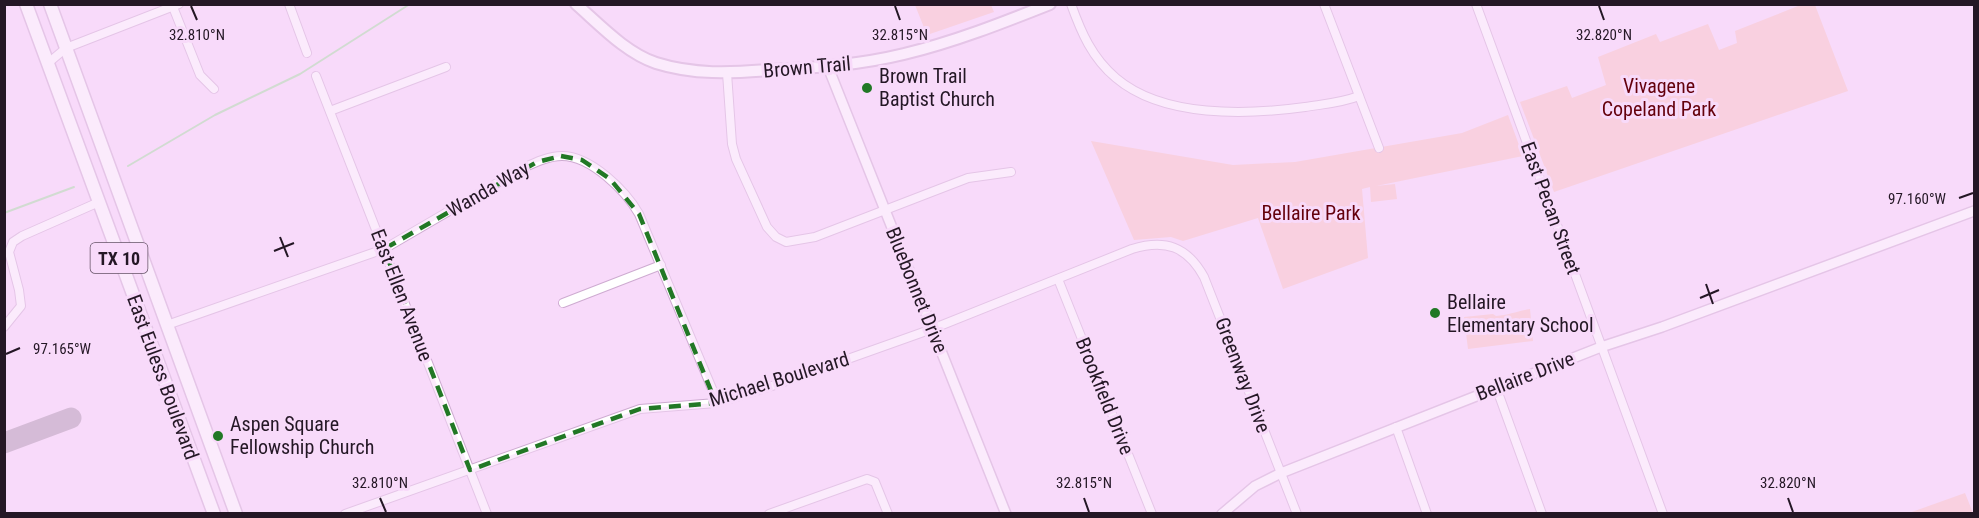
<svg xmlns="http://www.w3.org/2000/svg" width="1979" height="518" viewBox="0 0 1979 518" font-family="'Roboto Condensed',sans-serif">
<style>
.green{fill:#fac4c0}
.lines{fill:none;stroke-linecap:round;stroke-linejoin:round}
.stream{stroke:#a3dca1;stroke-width:2}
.taxiway{stroke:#ac94ad;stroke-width:21}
.minor-casing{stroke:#ceabd1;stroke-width:10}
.tertiary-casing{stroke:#ceabd1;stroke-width:12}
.secondary-casing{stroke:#ceabd1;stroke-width:14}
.primary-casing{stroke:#ceabd1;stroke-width:15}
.minor{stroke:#fff;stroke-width:8}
.tertiary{stroke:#fff;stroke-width:9}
.secondary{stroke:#fff;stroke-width:10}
.primary{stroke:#fff;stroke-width:12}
.marked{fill:none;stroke:#217825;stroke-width:4.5;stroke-dasharray:12 8;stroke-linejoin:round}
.ticks{fill:none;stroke:#241725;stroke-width:2}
.poi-dot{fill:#217825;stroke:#f8dafa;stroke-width:2}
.labels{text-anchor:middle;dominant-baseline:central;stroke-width:6;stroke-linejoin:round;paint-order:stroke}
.shield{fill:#f8dafa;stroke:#645265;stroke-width:1.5}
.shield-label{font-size:18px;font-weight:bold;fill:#241725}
.street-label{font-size:20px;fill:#241725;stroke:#f8dafa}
.poi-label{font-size:20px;fill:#241725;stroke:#f8dafa;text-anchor:start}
.park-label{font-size:20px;fill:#64000c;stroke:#f8dafa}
.ticks-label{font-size:15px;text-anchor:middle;fill:#241725;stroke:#f8dafa;stroke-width:6;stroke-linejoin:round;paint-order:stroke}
</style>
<rect width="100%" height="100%" fill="#f8dafa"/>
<!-- green -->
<g class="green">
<polygon points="1803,4 1815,5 1848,91 1554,192 1520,102 1567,86 1572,98 1606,85 1598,57 1656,34 1660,42 1708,24 1719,50 1737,43 1735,31"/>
<polygon points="915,5 991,5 994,12 927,35"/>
<polygon points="1508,115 1523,156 1376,186 1395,184 1397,199 1371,202 1370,187 1362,189 1368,258 1283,289 1258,218 1183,241 1171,237 1134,240 1091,141 1233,165 1295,162 1462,133"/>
<path d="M1530,309L1533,341L1468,349L1464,317L1493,314L1496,316C1509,315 1518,311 1530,309Z"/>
<polygon points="1965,493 1973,513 1909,513"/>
</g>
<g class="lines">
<!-- stream -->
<g class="stream">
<polyline points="128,166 215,115 300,74 410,4"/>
<polyline points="4,213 74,187"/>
</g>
<!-- taxiway -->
<polyline class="taxiway" points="4,443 71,418"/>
<defs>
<g id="minor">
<polyline points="289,4 307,53"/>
<path d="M1071,4C1081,32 1092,58 1116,78C1163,118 1247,115 1305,107C1324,104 1341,103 1359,96"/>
<polyline points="1324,4 1379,148"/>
<polyline points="1476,4 1663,514"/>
<polyline points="173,7 200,75 214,89"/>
<polyline points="47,64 66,48 179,4"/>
<polyline points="727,73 732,144 736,159 767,227 776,237 786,242 815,237 968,178 1011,172"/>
<polyline points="316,76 487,514"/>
<polyline points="330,111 446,67"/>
<polyline points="1058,279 1152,514"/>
<polyline points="563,303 661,265"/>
<path d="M167,325L384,249L521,169C534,163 548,156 562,156C591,156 626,191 639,214L713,391L716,403"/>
<polyline points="4,327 21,306 19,290 9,252 13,242 22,236 99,202"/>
<polyline points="1496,387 1542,514"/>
<polyline points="1396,427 1427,514"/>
<path d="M345,514L640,409L716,403L772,386L932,329L1132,249C1165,239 1187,246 1204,277L1297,514"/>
<polyline points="769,514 867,479 875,482 888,514"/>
</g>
<g id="tertiary">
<polyline points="828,67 1006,514"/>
<polyline points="1222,514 1255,486 1281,473 1601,347 1662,327 1974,211"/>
</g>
<path id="secondary" d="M576,4C600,25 626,53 656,63C694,75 731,73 769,70C815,68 859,65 904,54C954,42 1002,23 1050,4"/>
<g id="primary">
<polyline points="26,4 214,514"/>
<polyline points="50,4 236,514"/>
</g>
</defs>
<!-- minor casing -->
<use href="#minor" class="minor-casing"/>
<!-- tertiary casing -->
<use href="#tertiary" class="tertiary-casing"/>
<!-- secondary casing -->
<use href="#secondary" class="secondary-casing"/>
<!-- primary casing -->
<use href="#primary" class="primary-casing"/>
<!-- minor -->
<use href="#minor" class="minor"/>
<!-- tertiary -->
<use href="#tertiary" class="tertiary"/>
<!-- secondary -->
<use href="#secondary" class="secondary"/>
<!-- primary -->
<use href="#primary" class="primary"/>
</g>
<!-- marked area -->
<path d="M0 0H1979V518H0ZM561,156L582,160L610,179L639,214L716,403L640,409L470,470L384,249L537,162Z" fill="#f8dafa" fill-opacity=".55" fill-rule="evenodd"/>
<path class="marked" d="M561,156L582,160L610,179L639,214L716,403L640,409L470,470L384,249L537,162Z"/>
<!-- ticks -->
<path class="ticks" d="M191,6L197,20M895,6L900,20M1599,6L1604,20M1959,198L1973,193M280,237L288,257M274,251L294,243M1706,284L1713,304M1700,298L1719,290M6,354L20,348M380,498L386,512M1084,498L1089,512M1788,498L1793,512"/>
<!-- markers -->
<g class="poi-dot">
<circle cx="867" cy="88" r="6"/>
<circle cx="1435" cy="313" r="6"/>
<circle cx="218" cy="436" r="6"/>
</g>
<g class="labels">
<!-- shield labels -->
<rect class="shield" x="90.5" y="243" width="57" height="30" rx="4.5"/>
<g class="shield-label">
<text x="119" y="258">TX 10</text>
</g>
<!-- street labels -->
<g class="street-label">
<text transform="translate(807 67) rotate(-5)">Brown Trail</text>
<text transform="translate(488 189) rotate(-30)">Wanda Way</text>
<text transform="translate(1551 208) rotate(70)">East Pecan Street</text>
<text transform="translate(917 290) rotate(68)">Bluebonnet Drive</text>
<text transform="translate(402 295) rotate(69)">East Ellen Avenue</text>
<text transform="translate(1243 375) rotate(69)">Greenway Drive</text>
<text transform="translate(1525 376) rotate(-21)">Bellaire Drive</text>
<text transform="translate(163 377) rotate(70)">East Euless Boulevard</text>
<text transform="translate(779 379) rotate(-17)">Michael Boulevard</text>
<text transform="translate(1105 396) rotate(68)">Brookfield Drive</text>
</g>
<!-- poi labels -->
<g class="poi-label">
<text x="879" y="76">Brown Trail<tspan x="879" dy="23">Baptist Church</tspan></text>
<text x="1447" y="302">Bellaire<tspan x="1447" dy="23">Elementary School</tspan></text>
<text x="230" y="424">Aspen Square<tspan x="230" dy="23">Fellowship Church</tspan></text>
</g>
<!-- park labels -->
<g class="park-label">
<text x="1659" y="86">Vivagene<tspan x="1659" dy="23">Copeland Park</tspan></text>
<text x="1311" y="213">Bellaire Park</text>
</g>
</g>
<g class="ticks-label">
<text x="197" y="40">32.810°N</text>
<text x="900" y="40">32.815°N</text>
<text x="1604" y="40">32.820°N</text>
<text x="1917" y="204">97.160°W</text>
<text x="62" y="354">97.165°W</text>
<text x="380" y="488">32.810°N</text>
<text x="1084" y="488">32.815°N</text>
<text x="1788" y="488">32.820°N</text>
</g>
<!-- border -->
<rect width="1979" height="518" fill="none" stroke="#241725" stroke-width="12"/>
</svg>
